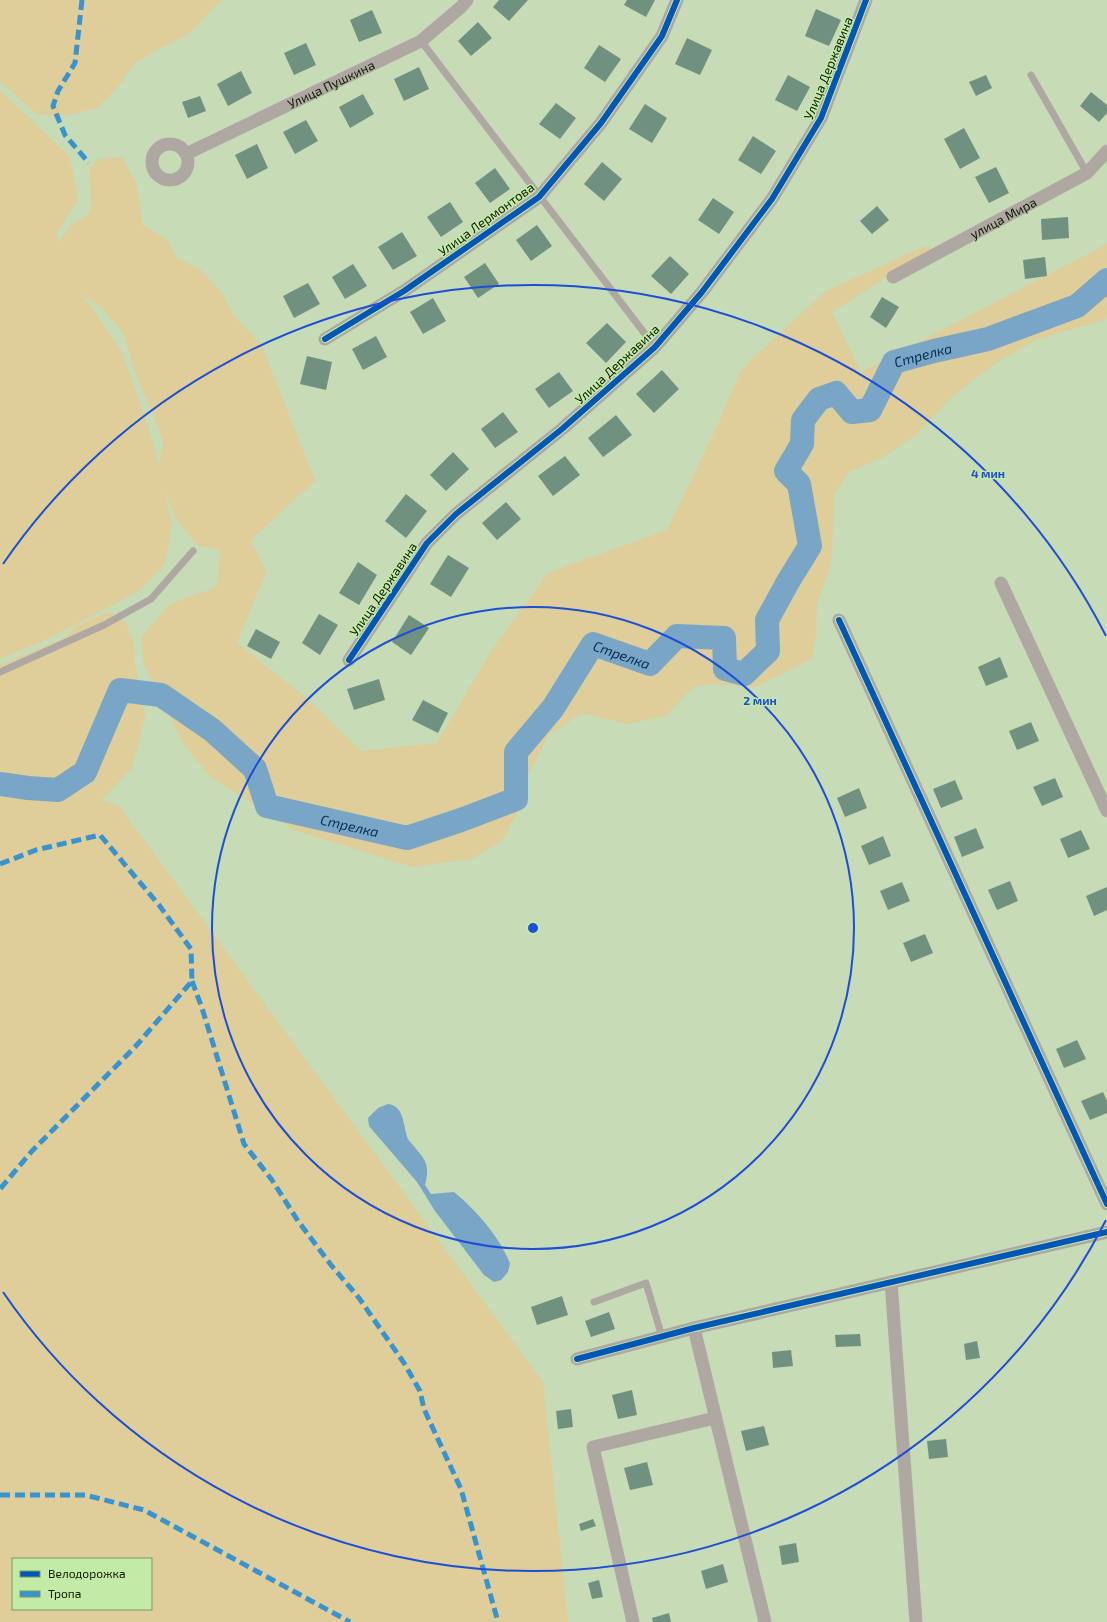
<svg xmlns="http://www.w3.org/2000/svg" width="1107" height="1622" viewBox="0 0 1107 1622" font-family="'Exo 2',sans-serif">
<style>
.green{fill:#dfce9a;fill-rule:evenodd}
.water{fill:#79a6c6}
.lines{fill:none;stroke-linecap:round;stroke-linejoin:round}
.river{stroke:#79a6c6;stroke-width:24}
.building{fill:#719180}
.service{stroke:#aea7a2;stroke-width:7}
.minor{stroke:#aea7a2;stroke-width:13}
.quiet{stroke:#3894d1;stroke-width:5;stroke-dasharray:10 5;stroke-linecap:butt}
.cycleway-casing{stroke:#c3eaa7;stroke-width:8}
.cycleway{stroke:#0057b8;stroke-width:6}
.ring{fill:none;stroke:#1d4ed8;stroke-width:2}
.labels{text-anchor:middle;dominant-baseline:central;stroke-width:3;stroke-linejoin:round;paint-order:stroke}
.street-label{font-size:13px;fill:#0d1a02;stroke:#c3eaa7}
.water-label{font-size:14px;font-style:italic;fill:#032d54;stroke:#c3eaa7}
.centre{fill:#1d4ed8;stroke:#c3eaa7;stroke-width:2}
.ring-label{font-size:12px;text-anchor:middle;font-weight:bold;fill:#1d4ed8;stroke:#c3eaa7;stroke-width:3;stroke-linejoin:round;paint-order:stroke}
</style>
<rect width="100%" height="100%" fill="#c6dbb6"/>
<!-- green -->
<g class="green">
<polygon points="0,0 221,0 189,34 151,53 134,64 118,87 97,108 61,117 37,114 0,82"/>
<path d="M0,90L70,157L78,199L58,232L57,244L71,225L91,212L89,169L98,159L122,157L136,183L143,225L168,241L177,258L200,269L222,292L232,313L262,346L315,481L251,540L266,572L237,643L310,701L361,751L437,743L491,651L548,573L667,530L719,422L739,374L752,359L826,291L925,246L931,249L832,312L861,372L1107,244V319L1035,340L993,365L953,396L917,434L882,458L849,472L835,493L831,564L817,604L816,632L812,659L755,687L712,684L693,687L666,716L627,724L582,713L548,736L528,776L526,797L502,841L471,859L412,867L294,830L212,778L184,745L144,666L141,637L171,603L217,587L220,550L197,545L176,519L165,492L172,525L165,564L139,591L50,638L0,659ZM79,294L100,306L123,333L136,375L154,416L163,441L159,466L149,429L122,352L91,306Z"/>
<path d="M109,612L125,621L134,643L135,663L145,718L132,768L102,800L119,806L543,1382L568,1622H0V665L64,638L78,625ZM13,1559H151V1609H13Z"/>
</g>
<!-- water -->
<path class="water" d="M388,1104C405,1106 403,1127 408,1139C410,1142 414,1146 416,1149C428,1162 429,1169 425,1185L431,1194L454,1192C477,1211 498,1235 510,1263L508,1272L501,1280L494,1282L484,1275L435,1211L417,1182L369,1126L368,1118L378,1108Z"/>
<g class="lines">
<!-- river -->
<path class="river" id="s1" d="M0,784L28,788L58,790L85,772L120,690L161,695L212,730L255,769L267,806L407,838L461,820L516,799V752L553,708L593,644L650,664L677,636L724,638L725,669L744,674L768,651L767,620L789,580L810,546L799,484L786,471L802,444L803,420L819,399L836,393L852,412L870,410L894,362L934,351L988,339L1077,306L1107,280"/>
</g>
<!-- building -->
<g class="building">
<polygon points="499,0 528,0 509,21 493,7"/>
<polygon points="627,0 655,0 646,17 624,5"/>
<polygon points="816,9 841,20 829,46 805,36"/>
<polygon points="372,10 382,33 359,42 350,20"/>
<polygon points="478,22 492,38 471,56 458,41"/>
<polygon points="687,38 712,50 700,75 675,64"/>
<polygon points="306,43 316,65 294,75 284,53"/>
<polygon points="599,45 621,59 605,82 584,68"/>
<polygon points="419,67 429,89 404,101 394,79"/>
<polygon points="241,71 252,93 228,106 217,84"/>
<polygon points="788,75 810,87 797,111 775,100"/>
<polygon points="986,75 992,88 976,96 969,82"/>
<polygon points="1091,92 1107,105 1107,113 1099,122 1080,106"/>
<polygon points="363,94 374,114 350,128 339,107"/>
<polygon points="200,96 206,111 188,118 182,102"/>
<polygon points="556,103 576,118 560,139 539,124"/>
<polygon points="645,104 667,118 652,143 629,129"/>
<polygon points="306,120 318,141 295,154 283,132"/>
<polygon points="964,128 980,158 960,169 944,139"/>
<polygon points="753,136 776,151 761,174 738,160"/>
<polygon points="257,144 268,168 247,179 235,155"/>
<polygon points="602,162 622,179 604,201 584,184"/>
<polygon points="996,167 1009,193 989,203 975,177"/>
<polygon points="495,168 510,189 490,203 475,183"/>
<polygon points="713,198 734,212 719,234 698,220"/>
<polygon points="450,202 463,222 441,237 427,217"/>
<polygon points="877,206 889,220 872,234 860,221"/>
<polygon points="1068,217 1069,238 1042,240 1041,219"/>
<polygon points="537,225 552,246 531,261 516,240"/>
<polygon points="402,232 417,256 393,270 378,247"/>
<polygon points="670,256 689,274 671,294 651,276"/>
<polygon points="1045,257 1047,276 1025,279 1023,260"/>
<polygon points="485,263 499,284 478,298 464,277"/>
<polygon points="353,264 367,286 345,299 332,277"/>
<polygon points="308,283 320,304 294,318 283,296"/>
<polygon points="882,297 899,307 886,328 870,317"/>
<polygon points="433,298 446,321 423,334 410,312"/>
<polygon points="607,323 626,342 606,363 586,343"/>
<polygon points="376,336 387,357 363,370 352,349"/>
<polygon points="307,356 332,362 326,390 300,384"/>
<polygon points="662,370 679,389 654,413 636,394"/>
<polygon points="559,372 573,391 549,408 535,389"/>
<polygon points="503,412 518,432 495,448 481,429"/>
<polygon points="616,415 632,435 603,457 588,438"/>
<polygon points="453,452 469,469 446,491 430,475"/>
<polygon points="565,456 580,475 553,496 538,476"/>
<polygon points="406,494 427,511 406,538 385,521"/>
<polygon points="506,502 521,519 497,540 482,523"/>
<polygon points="448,555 469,568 451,597 430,584"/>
<polygon points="358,562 377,575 359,605 339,593"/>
<polygon points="319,614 338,625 320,655 302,643"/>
<polygon points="409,615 429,628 411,655 392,642"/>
<polygon points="256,629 280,642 271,659 247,646"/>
<polygon points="1000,657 1008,677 986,686 978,667"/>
<polygon points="379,679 385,700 354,710 347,689"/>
<polygon points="423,700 448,713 438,733 412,720"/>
<polygon points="1031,722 1039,741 1017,750 1009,731"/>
<polygon points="1055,778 1063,797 1042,806 1033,787"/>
<polygon points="955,780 963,799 941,808 933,789"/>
<polygon points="859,788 867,808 845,817 837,798"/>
<polygon points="976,828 984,848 962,857 954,837"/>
<polygon points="1081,830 1090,849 1068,858 1060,839"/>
<polygon points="883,836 891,856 869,865 861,846"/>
<polygon points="1010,881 1018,901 997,910 988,890"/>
<polygon points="902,882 910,901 888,910 880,891"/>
<polygon points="1107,887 1107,910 1094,916 1086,896"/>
<polygon points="925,934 933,953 911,962 903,943"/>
<polygon points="1077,1040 1086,1059 1064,1068 1056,1049"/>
<polygon points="1103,1092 1107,1101 1107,1113 1090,1120 1081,1101"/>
<polygon points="562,1296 568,1315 537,1325 531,1307"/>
<polygon points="609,1312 615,1329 591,1337 585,1321"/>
<polygon points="860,1334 861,1346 836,1347 835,1335"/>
<polygon points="977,1341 980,1358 966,1360 964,1344"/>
<polygon points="791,1350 793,1366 773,1368 772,1352"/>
<polygon points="632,1390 637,1415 618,1419 612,1395"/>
<polygon points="571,1409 573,1427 558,1429 556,1411"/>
<polygon points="764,1426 769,1445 746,1451 741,1431"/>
<polygon points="946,1439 948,1457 929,1459 927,1441"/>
<polygon points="647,1462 653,1485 630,1490 624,1468"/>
<polygon points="593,1519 596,1526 581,1531 579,1524"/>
<polygon points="796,1543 799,1562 782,1565 779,1546"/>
<polygon points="723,1564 728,1582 706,1589 701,1571"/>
<polygon points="599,1580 603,1597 592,1599 588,1583"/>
<polygon points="669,1613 671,1622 653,1622 652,1618"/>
</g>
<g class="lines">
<!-- service -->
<g class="service">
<polyline points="421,41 655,347"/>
<polyline points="1031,75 1087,173"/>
<polyline points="0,672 104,625 151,599 193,551"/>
<polyline points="594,1302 646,1283 662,1337"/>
</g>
<!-- minor -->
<g class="minor">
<circle cx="170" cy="162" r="18"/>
<path id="s2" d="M186,154L421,41L461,7L467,0"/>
<path id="s3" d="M893,277L1087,173L1107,151"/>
<polyline points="325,339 404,291 539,197 601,123 662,36 677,0"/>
<polyline points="1001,583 1107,811"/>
<polyline points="839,620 1107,1204"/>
<polyline points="349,660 427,543 456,514 562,429 655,347 702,292 772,199 821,118 866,0"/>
<polyline points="891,1282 916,1622"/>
<polyline points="694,1328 765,1622"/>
<polyline points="577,1359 694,1328 1107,1232"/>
<polyline points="633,1622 593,1447 715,1418"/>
</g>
<!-- quiet -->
<g class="quiet">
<polyline points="82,0 75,63 58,91 53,106 65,135 89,163"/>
<polyline points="0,864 36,850 100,835 159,905 191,949 192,981 135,1047 32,1151 0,1189"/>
<polyline points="192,981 202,1008 244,1144 272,1180 298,1221 331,1265 359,1298 404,1363 420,1391 424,1409 461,1489 498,1622"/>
<polyline points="0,1495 85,1495 144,1510 350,1622"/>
</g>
<defs>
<g id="cycleway">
<polyline points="325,339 404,291 539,197 601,123 662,36 677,0"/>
<polyline points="839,620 1107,1204"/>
<polyline points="349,660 427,543 456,514 562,429 655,347 702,292 772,199 821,118 866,0"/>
<polyline points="577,1359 694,1328 1107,1232"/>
</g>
</defs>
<!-- cycleway casing -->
<use href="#cycleway" class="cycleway-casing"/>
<!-- cycleway -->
<use href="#cycleway" class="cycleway"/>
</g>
<!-- distance rings -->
<g class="ring">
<circle cx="533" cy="928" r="321"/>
<path d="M1106 1220A643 643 0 0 1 3 1292M3 564A643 643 0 0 1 1106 636"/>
</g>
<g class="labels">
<!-- street labels -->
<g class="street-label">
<text transform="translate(828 68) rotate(-68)">Улица Державина</text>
<text stroke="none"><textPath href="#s2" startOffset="161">Улица Пушкина</textPath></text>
<text stroke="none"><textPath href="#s3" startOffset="125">улица Мира</textPath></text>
<text transform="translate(486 219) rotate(-36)">Улица Лермонтова</text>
<text transform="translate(617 364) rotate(-43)">Улица Державина</text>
<text transform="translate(383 589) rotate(-56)">Улица Державина</text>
</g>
<!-- water labels -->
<g class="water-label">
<text stroke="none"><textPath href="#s1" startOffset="1474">Стрелка</textPath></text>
<text stroke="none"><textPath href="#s1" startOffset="850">Стрелка</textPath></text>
<text stroke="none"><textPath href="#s1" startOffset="465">Стрелка</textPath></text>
</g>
</g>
<circle cx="533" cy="928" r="6" class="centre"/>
<g class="ring-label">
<text x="988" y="478">4 мин</text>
<text x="760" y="705">2 мин</text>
</g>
<!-- legend -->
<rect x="12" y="1558" width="140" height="52" fill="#c3eaa7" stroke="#7a9765"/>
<rect x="20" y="1571" width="20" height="6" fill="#0057b8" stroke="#7a9765"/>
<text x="48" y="1578" font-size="12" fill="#0d1a02">Велодорожка</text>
<rect x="20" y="1591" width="20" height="6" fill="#3894d1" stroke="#7a9765"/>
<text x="48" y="1598" font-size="12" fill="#0d1a02">Тропа</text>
</svg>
